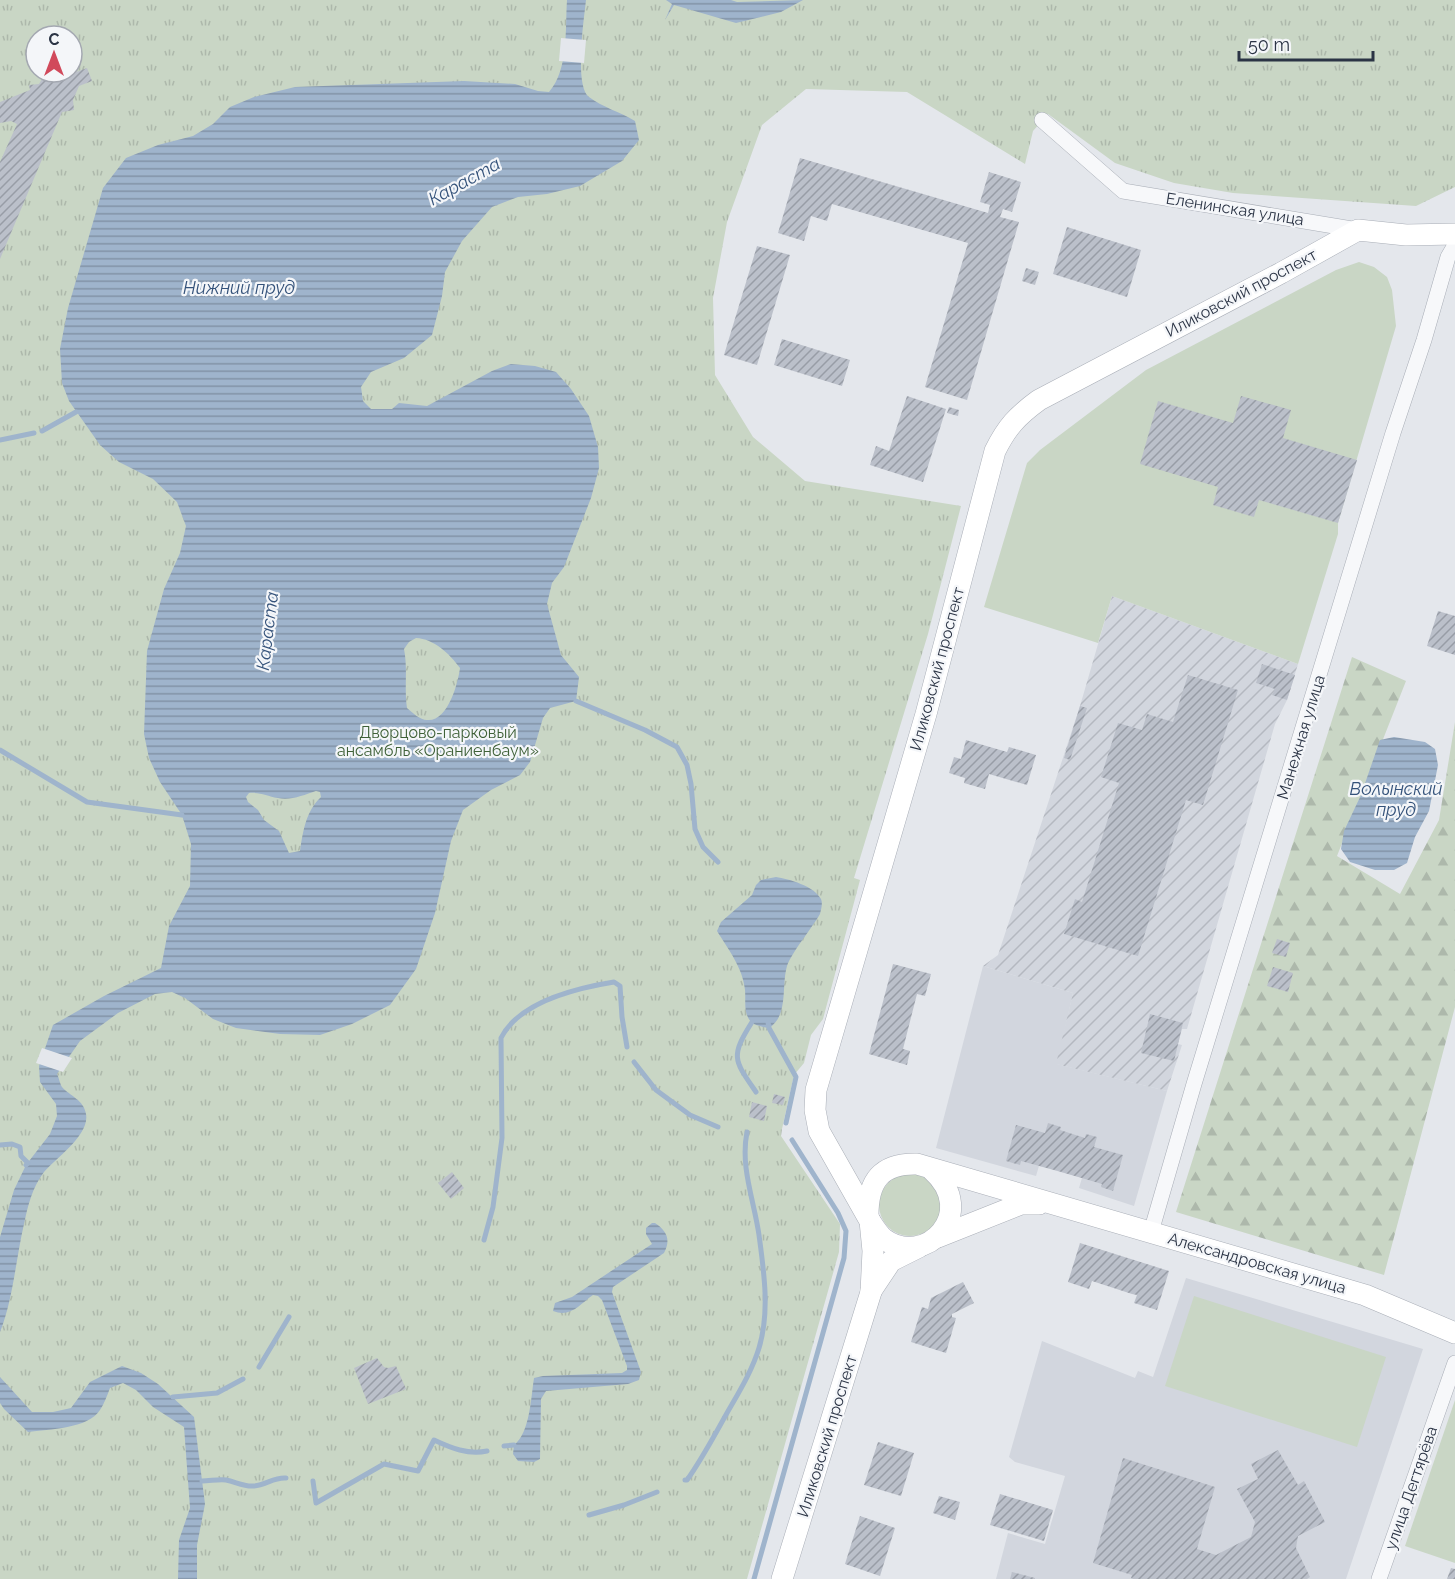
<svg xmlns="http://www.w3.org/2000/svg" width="1455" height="1579" viewBox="0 0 1455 1579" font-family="Raleway,sans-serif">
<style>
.built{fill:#d2d6de}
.industrial{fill:url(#industrial-furrows)}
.green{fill:#c9d6c5}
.forest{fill:url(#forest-firs)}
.park{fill:url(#park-tufts);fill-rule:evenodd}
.water{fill:url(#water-rules);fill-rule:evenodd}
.pier{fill:#e4e7ec}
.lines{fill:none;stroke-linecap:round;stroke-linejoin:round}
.stream{stroke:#9fb4cc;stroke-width:5}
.building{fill:url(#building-hatch)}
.minor-casing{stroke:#a9aeb7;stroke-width:16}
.secondary-casing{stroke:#a9aeb7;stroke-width:22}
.minor{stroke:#f7f8fa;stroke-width:15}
.secondary{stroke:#fff;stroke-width:21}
.labels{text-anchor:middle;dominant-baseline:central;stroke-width:4.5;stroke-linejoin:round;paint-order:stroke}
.street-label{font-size:16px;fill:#2b3445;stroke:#f4f6f9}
.park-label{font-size:16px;fill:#3f6138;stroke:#f4f6f9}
.water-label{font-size:18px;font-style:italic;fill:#34527a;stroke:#f4f6f9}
</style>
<defs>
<pattern id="industrial-furrows" width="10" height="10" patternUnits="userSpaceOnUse" patternTransform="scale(1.5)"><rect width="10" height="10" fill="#d2d6de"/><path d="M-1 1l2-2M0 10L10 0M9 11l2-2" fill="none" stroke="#b4b8c0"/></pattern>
<pattern id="forest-firs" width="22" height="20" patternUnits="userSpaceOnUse" patternTransform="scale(1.5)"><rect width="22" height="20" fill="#c9d6c5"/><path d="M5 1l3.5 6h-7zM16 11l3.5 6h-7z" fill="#adb8ab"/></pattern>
<pattern id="park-tufts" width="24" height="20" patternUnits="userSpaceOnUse" patternTransform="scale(1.5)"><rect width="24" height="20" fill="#c9d6c5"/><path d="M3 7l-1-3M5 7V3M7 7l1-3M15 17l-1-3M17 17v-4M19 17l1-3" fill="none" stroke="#adb8ab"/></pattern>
<pattern id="water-rules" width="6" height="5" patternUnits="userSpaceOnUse" patternTransform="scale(1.5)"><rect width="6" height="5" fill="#9fb4cc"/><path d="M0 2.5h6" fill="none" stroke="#8293a7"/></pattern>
<pattern id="building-hatch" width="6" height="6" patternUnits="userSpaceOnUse" patternTransform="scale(1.5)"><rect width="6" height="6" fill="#bbc0ca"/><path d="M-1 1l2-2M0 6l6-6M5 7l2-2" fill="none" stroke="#989da6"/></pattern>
</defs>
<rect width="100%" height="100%" fill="#e4e7ec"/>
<!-- built -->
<g class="built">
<polygon points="983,966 1073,993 1057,1064 1167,1091 1134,1206 1079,1188 1082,1178 1039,1166 1036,1176 936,1148"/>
<polygon points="1186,1278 1423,1349 1346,1579 996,1579 1008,1533 1045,1544 1065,1476 1015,1462 1009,1457 1042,1341 1135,1378 1138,1371 1153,1377"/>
</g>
<!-- industrial -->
<polygon class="industrial" points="1112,596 1298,664 1287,700 1275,724 1187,1029 1182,1029 1178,1044 1182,1045 1167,1091 1056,1064 1073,993 983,966 998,955 1080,706"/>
<!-- green -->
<g class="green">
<polygon points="1359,262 1374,267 1387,277 1392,290 1396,326 1338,523 1338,534 1298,664 1112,596 1098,643 984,607 1027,463 1040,450 1146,370 1336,270"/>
<circle cx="910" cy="1205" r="31"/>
<polygon points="1194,1296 1386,1357 1357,1447 1165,1386"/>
<polygon points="1455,1400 1455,1563 1405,1546"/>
</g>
<!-- forest -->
<polygon class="forest" points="1352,657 1406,681 1337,856 1400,894 1439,820 1455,722 1455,1007 1384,1275 1176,1212"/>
<!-- park -->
<path class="park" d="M0,0H1455V187L1416,206L1233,193L1174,183L1115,163L1048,114L1033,131L1025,164L907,92L806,89L762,125L727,222L713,298L715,375L753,437L805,481L961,506L928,634L854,878L860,880L823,1019L811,1035L804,1063L794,1075L782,1129L781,1136L840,1224L839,1252L747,1579H0ZM36,36H72V72H36Z"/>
<!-- water -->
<g class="water">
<path d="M567,0H586C584,19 574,86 589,97C602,107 620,112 635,121L639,140L622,161L580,186L547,194L518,197L492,207L462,241L445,272L442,296L432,335L404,358L371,372L361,387L363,401L371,409H392L399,403L427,406L492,371L511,364L535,366L556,372L571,389L589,416L598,447L599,468L591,498L564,567L552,583L547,604L561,655L579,677L576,701L550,708L543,718L530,762L520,775L491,790L463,810L451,841L435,913L416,969L390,1005L352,1024L320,1035L280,1034L236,1028L213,1019L185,998L172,992L155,994L118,1013L80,1041L57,1074C59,1078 60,1084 62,1087C70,1096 84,1100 86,1114C90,1135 56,1158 44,1172C32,1188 28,1205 24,1224C16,1258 13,1300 0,1332V1237L14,1190L26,1165L50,1134L57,1116L56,1104L40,1082L39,1066L53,1025L104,996L161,968L169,926L190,886L191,844L182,815L160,782L149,758L144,734L147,651L164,589L180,553L186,526L177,502L153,479L119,462L100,445L69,401L62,383L60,349L68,308L103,188L126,158L158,145L193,136L213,124L230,107L254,97L295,87L464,81L515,84L538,91L549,92C569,69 565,29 567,0ZM416,638C434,639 449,653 460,668C458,683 448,722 427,720C420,720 413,713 407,708C404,688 408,669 404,649L409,642ZM316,791L320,792L321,797C306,811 303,831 300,851L289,853L279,831L264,820L258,810L248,802L246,797L249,793C260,792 267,796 278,798C290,801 304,795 316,791Z"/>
<polygon points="666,0 731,0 737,2 803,0 781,12 736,23 674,5 665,20 672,4"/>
<polygon points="1394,737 1425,742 1435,749 1438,765 1429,811 1415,837 1407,863 1394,870 1375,870 1350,862 1341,849 1344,831 1361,795 1380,740"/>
<path d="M776,877C789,879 814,886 821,899C823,904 821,909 820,914C812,928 792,952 787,966C781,987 789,1015 769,1028C763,1027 756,1026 751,1022C743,1013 746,1001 745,990C743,968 728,949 717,931L721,922L752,895L756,885L761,880Z"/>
<path d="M652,1223H655C667,1231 671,1240 664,1253L613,1287L612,1292L641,1372L639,1380L628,1384L546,1391L541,1399L540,1459L534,1462L518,1461L513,1454L514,1445C530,1433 531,1397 534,1378L543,1376L622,1373L627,1370V1366L602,1300L598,1296L593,1295C580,1304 571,1318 553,1311L555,1303L572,1297L652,1244L646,1234V1228Z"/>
<path d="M122,1366L141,1373L158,1384L194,1417L205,1504L197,1545V1579H178L179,1540L190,1508L184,1427L153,1407L136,1390L123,1383L110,1388C107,1396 104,1404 100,1410C88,1429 49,1429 28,1432L4,1409L0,1403V1377L32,1412H53L71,1408L90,1382Z"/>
</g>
<!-- pier -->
<g class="pier">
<polygon points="561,38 586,40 584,63 559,61"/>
<polygon points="42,1048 72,1058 63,1072 36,1063"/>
</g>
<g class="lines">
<!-- stream -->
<g class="stream">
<polyline points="42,431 76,412"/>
<polyline points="0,440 34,433"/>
<polyline points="576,701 645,730 677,747 687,765 691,784 695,829 703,847 718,862"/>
<polyline points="0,750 87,802 182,815"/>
<path d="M752,1022C730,1057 734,1060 756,1092"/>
<polyline points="768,1022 769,1028 796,1077 786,1123"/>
<polyline points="634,1062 656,1090 690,1115 718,1127"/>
<polyline points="0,1145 12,1144 20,1147 21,1156 28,1163 26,1165"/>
<path d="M484,1240L493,1207L502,1138L501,1038C519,1002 577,988 614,982L620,986L622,1017L627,1047"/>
<polyline points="259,1367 289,1317"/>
<polyline points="173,1397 217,1393 243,1379"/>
<polyline points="504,1446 514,1445"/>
<path d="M685,1480H687C702,1459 714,1436 727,1413C739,1392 752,1371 759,1348C770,1312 764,1272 759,1235C754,1200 740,1167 747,1132"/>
<path d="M202,1481C210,1481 219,1479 226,1480C236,1482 244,1487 254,1486C266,1485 274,1477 286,1478"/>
<path d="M313,1481L316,1503L384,1464L418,1471L434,1440C451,1448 468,1455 487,1451"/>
<polyline points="589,1515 624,1505 657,1492"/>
<polyline points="754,1579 844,1258 846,1231 838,1213 792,1140"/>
</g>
</g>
<!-- building -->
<g class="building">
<polygon points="87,68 92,81 79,86 73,100 74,110 62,112 0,259 0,162 17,124 11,121 0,123 0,102 30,90 29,85 39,84 46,72 72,72 72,70 76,72"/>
<polygon points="800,158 988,213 990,205 980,202 989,172 1021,182 1012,212 1003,209 1000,217 1019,222 967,400 925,387 968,243 832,204 827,221 811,216 804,241 778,233"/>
<polygon points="1067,227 1141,250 1127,297 1053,274"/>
<polygon points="757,246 790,255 757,365 724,355"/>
<polygon points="1026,268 1039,272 1035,285 1022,281"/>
<polygon points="782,339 850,360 842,386 774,365"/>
<polygon points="907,396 946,409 923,482 870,465 876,446 889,451"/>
<polygon points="1241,396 1291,410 1283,438 1357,460 1338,523 1259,500 1254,517 1213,505 1218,487 1140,464 1158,401 1233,423"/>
<polygon points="949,407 959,410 958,416 947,413"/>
<polygon points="1438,611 1455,616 1455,655 1427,646"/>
<polygon points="1262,664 1295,675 1287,700 1272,695 1275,689 1256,683"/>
<polygon points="1188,675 1238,690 1203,805 1186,800 1138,956 1064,934 1075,899 1082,902 1119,783 1101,777 1118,723 1142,730 1147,714 1173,722"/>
<polygon points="1080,706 1087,708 1070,760 1064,758"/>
<polygon points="966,740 1007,752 1009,747 1036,755 1027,785 989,774 985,789 964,783 965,778 949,773 954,757 961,759"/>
<polygon points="1277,939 1290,943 1286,957 1272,953"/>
<polygon points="893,964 931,974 925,996 917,994 904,1045 903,1049 910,1051 907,1065 869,1054"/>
<polygon points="1273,967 1293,973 1288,992 1267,986"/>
<polygon points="1150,1014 1183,1023 1174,1061 1141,1053"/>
<polygon points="774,1094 785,1097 783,1105 772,1103"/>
<polygon points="752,1102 767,1106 764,1121 749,1117"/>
<polygon points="1048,1123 1061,1127 1060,1130 1085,1138 1086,1134 1097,1137 1094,1147 1123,1155 1113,1191 1101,1187 1102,1184 1058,1171 1021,1161 1020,1165 1006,1161 1016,1125 1045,1133"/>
<polygon points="452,1172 464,1188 451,1199 438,1183"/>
<polygon points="1080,1243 1169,1271 1157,1310 1134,1303 1137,1295 1132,1294 1092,1281 1089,1289 1068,1282"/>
<polygon points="963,1282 974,1303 952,1314 952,1317 956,1318 946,1353 911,1342 922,1307 928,1309 931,1298"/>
<polygon points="377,1358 384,1367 388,1368 396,1366 406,1389 368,1404 354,1368"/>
<polygon points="878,1442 914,1453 901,1496 864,1485"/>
<polygon points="1278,1450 1298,1485 1304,1481 1325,1522 1298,1536 1296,1548 1310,1577 1307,1579 1133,1579 1131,1578 1132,1575 1093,1563 1123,1458 1215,1487 1197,1549 1216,1555 1251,1537 1255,1522 1237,1489 1258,1479 1251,1464"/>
<polygon points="1000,1494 1053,1510 1044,1541 990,1525"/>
<polygon points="939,1496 960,1502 955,1520 933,1513"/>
<polygon points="860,1516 895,1528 880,1576 845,1564"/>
<polygon points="1451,1568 1455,1569 1455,1579 1447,1579"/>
<polygon points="1012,1572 1035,1578 1035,1579 1010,1579"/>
</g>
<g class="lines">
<defs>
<g id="minor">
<polyline points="1042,120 1123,191 1358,230"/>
<polyline points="1151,1232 1194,1084 1393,433 1424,340 1448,257 1455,245"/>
<polyline points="1379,1579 1455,1363"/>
</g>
<g id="secondary">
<path d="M868,1215C868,1181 881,1163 917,1164L1365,1295L1455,1333"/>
<path d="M870,1221C874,1227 879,1235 884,1239C925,1269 980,1213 932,1170"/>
<polyline points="938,1237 1021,1204 1039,1204"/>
<polyline points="871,1291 891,1261 919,1247"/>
<path d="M782,1579L871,1292L873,1251L870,1221L819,1131L815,1110L816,1090L926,714L995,451C1007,427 1017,416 1039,400L1281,273L1358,230L1406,235L1455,234"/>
</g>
</defs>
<!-- minor casing -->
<use href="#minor" class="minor-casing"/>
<!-- secondary casing -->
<use href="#secondary" class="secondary-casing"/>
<!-- minor -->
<use href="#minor" class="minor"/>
<!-- secondary -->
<use href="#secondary" class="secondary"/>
</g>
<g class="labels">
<!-- street labels -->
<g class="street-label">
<text transform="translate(1235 209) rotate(9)">Еленинская улица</text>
<text transform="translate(1241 293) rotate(-28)">Иликовский проспект</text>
<text transform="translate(937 669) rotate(-75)">Иликовский проспект</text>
<text transform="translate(1301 737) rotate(-73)">Манежная улица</text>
<text transform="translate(1257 1263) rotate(16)">Александровская улица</text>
<text transform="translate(827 1436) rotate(-73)">Иликовский проспект</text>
<text transform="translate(1411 1488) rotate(-71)">улица Дегтярёва</text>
</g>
<!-- park labels -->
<g class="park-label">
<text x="438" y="732">Дворцово-парковый<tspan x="438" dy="18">ансамбль «Ораниенбаум»</tspan></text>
</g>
<!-- water labels -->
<g class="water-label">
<text transform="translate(464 181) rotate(-29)">Караста</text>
<text x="239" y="287">Нижний пруд</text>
<text transform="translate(267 631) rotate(-83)">Караста</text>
<text x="1396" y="788">Волынский<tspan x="1396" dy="21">пруд</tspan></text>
</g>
</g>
<!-- north arrow -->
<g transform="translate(54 54)"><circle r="28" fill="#f4f6f9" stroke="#a4a8b1" stroke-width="1.5"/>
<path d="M0-4.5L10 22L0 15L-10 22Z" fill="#d1495b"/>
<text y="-9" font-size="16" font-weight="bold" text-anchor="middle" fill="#2b3445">С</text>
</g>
<!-- scale -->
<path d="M1239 51v9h134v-9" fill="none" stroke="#2b3445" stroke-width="3"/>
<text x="1248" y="51" font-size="18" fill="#2b3445" stroke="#f4f6f9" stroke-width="4.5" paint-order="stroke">50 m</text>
</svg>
